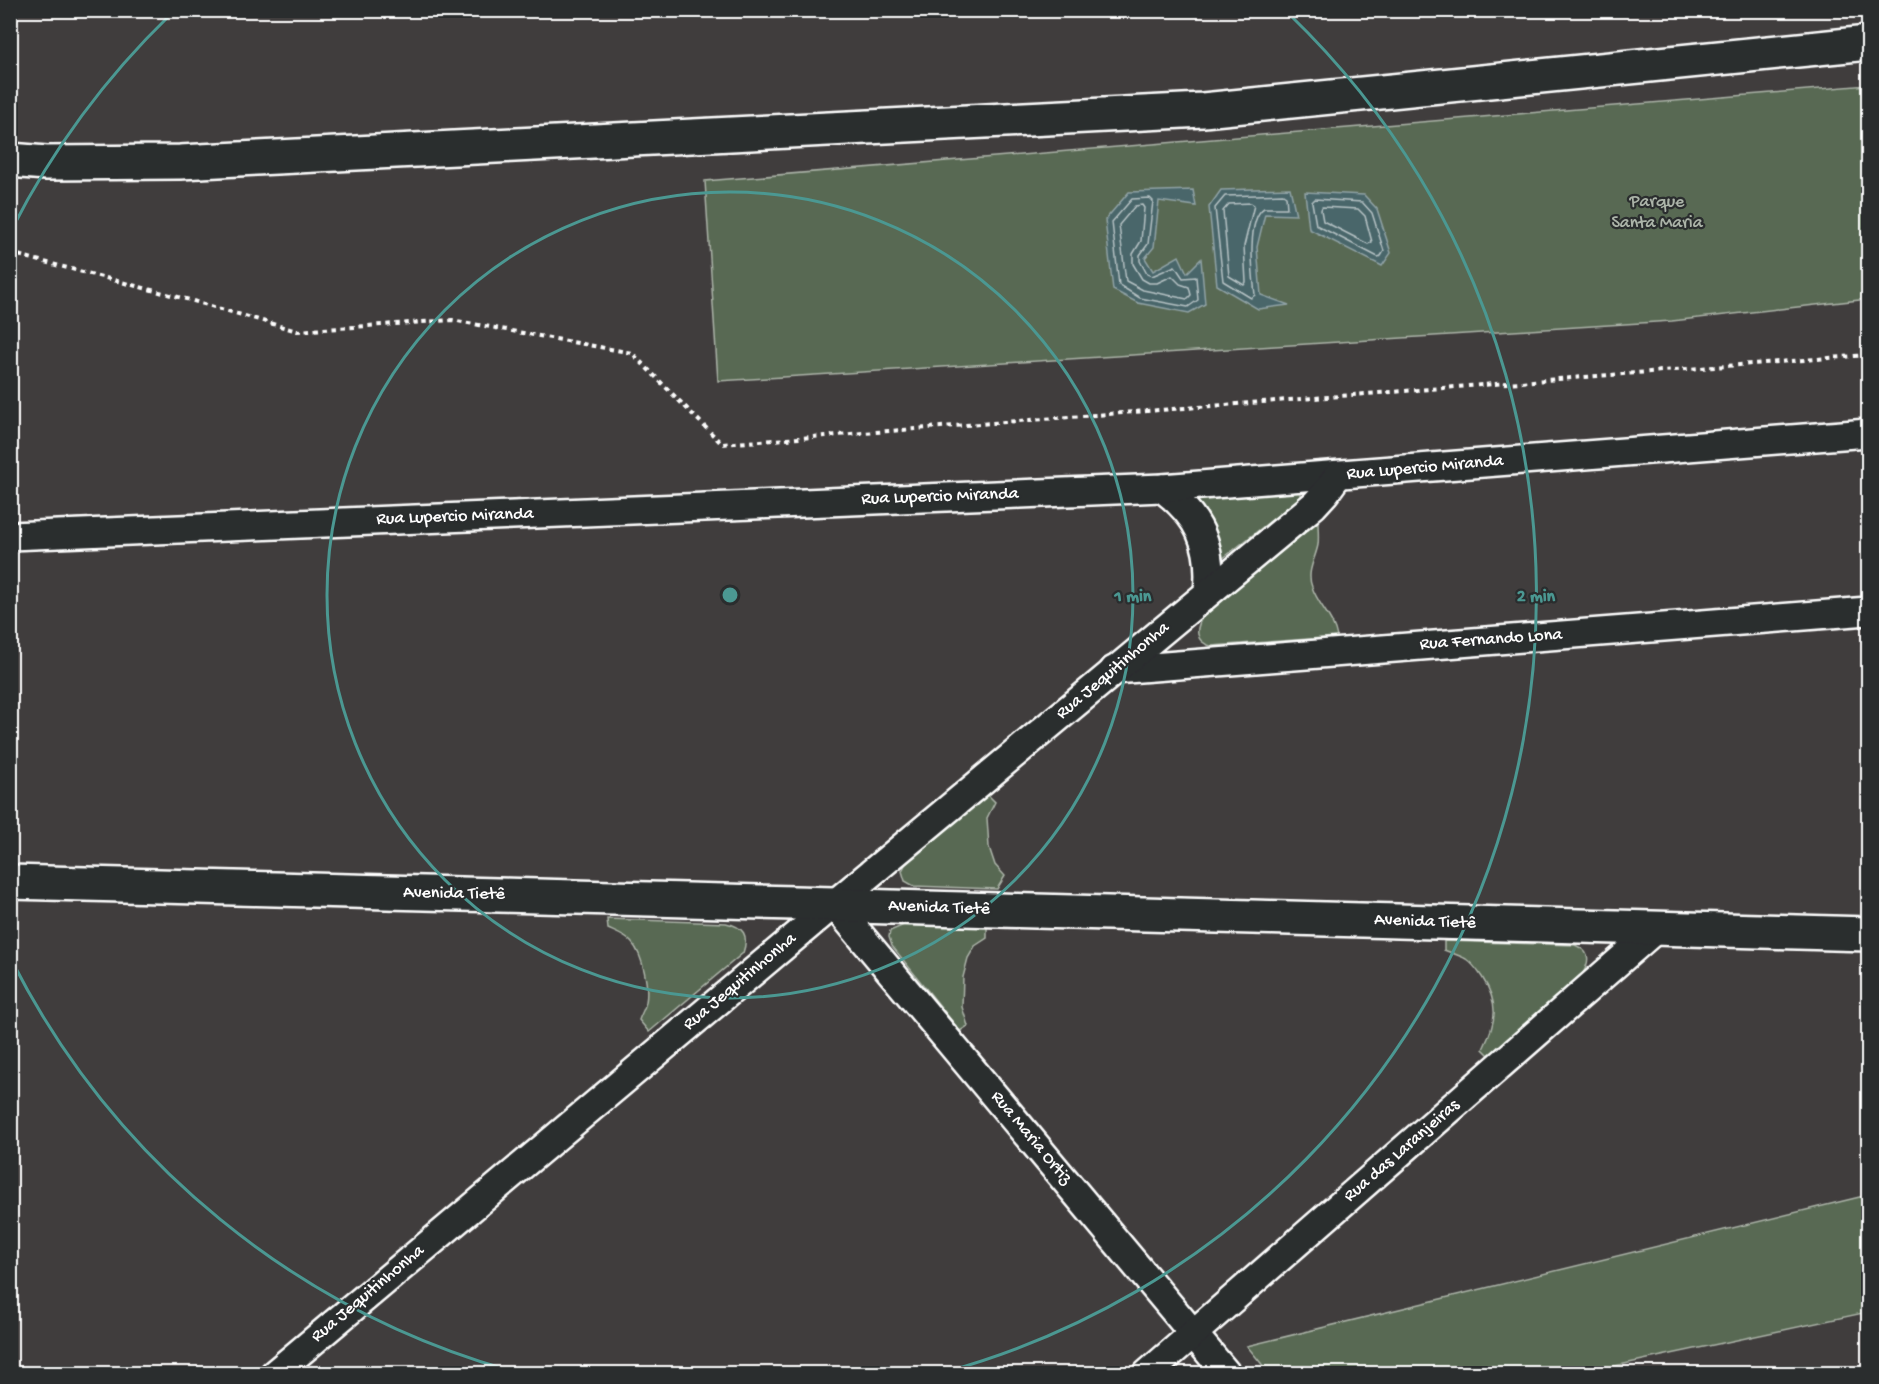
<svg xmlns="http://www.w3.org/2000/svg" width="1879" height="1384" viewBox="0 0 1879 1384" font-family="'Gochi Hand',sans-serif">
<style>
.green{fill:#586953;stroke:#acb4a9;stroke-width:1.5}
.water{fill:#48666b;stroke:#91a3a6;stroke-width:1.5}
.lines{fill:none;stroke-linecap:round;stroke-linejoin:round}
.shore{stroke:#b6c2c4;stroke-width:1.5}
.street-casing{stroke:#fff;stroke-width:32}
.secondary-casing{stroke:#fff;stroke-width:38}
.path{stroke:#fff;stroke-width:4;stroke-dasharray:4.5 4.5;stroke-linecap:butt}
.street{stroke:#2a2d2e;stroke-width:27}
.secondary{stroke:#2a2d2e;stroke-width:33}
.ring{fill:none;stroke:#4b9892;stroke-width:3}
.labels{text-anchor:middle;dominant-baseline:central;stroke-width:4.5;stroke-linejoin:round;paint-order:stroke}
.park-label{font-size:18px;fill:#acb4a9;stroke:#2a2d2e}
.street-label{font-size:18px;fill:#fff;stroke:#2a2d2e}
.centre{fill:#4b9892;stroke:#2a2d2e;stroke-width:3}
.ring-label{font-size:18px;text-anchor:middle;font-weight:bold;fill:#4b9892;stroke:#2a2d2e;stroke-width:4.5;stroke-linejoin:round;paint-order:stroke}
</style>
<rect width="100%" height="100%" fill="#403d3d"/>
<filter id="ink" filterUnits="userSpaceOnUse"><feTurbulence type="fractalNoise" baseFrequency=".0167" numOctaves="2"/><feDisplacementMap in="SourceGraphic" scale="12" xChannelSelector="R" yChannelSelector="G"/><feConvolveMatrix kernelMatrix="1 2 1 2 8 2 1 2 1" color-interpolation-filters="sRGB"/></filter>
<g filter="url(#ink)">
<!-- green -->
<g class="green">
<polygon points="1868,85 1868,299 1672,321 718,381 705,181"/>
<polygon points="1298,489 1301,491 1301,497 1222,559 1219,558 1193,498"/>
<path d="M1318,522C1318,529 1319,538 1318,545C1315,560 1306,572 1312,587C1318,605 1334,618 1337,637L1211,646C1195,642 1195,629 1203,616Z"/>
<polygon points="987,794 995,802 987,818 989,847 995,865 1005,876 997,889 914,886 905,881 902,871 907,861"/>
<path d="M607,919L726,923C744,927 749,935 743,953L649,1032L639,1020C641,1014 645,1008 646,1002C649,987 643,955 632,943C626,936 617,933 608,929Z"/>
<polygon points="904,925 987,927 987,938 975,946 968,958 963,977 962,1007 968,1026 960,1031 892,946 889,937 890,931"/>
<path d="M1444,941L1575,945C1589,951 1591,959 1583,973L1490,1056L1483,1049C1497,1021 1499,1003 1482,977C1478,971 1472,963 1466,959C1459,955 1451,953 1444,950Z"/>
<polygon points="1868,1195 1868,1312 1582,1373 1269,1373 1247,1346"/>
</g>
<!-- water -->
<g class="water">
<polygon points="1290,188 1296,215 1265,214 1257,247 1261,295 1289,305 1258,309 1217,285 1209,207 1221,190"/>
<polygon points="1193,190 1196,206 1159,201 1154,247 1145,258 1153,271 1179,256 1187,273 1201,259 1205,304 1189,313 1138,303 1113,290 1105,220 1129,192"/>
<polygon points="1305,192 1364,195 1377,209 1391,253 1382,266 1309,229"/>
</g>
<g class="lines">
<!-- shore -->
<g class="shore">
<path d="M1283,194L1286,196L1287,208H1264C1246,219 1253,276 1255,295L1251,298L1223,281L1215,208L1225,196Z"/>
<polygon points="1150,198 1153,201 1148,244 1140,255 1140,261 1147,274 1152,276 1175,266 1183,278 1196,277 1198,300 1188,307 1140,298 1119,285 1112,222 1132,199"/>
<polygon points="1315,199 1362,202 1372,213 1384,251 1381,256 1378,257 1316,225 1312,202"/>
<polygon points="1229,204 1251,203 1254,205 1244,246 1246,282 1244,285 1229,276 1223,211"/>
<polygon points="1142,205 1144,208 1141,241 1133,254 1133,264 1142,279 1149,283 1157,283 1172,276 1180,284 1189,287 1191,295 1187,299 1143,290 1126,281 1119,225 1135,206"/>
<polygon points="1322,207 1358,209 1365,216 1372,242 1368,244 1323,221 1321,210"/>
</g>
<defs>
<g id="street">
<path d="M1162,488C1199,516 1213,545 1208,592"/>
<polyline points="10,536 1162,488 1868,433"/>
<polyline points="1114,670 1868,611"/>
<polyline points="834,904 1227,1374"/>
<polyline points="274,1374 834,904 1314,505 1325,493 1338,475"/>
<polyline points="1147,1374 1657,928"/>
</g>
<g id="secondary">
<polyline points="10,160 46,163 180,162 1203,110 1868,43"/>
<polyline points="10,882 834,904 856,906 1868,934"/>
</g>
</defs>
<!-- street casing -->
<use href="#street" class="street-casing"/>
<!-- secondary casing -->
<use href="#secondary" class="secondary-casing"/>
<!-- path -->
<polyline class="path" points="10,253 190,300 297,331 452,320 632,353 722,444 1868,355"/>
<!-- street -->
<use href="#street" class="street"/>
<!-- secondary -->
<use href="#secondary" class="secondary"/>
</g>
</g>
<!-- distance rings -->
<g class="ring">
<circle cx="730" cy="595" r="403"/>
<path d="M515 1372A806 806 0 0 1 12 961M12 229A806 806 0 0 1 170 15M1290 15A806 806 0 0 1 945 1372"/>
</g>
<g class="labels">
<!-- park labels -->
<g class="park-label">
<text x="1657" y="202">Parque<tspan x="1657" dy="21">Santa Maria</tspan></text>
</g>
<!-- street labels -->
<g class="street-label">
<text transform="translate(1425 468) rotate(-5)">Rua Lupercio Miranda</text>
<text transform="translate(940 497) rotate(-2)">Rua Lupercio Miranda</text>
<text transform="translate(455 517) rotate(-2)">Rua Lupercio Miranda</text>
<text transform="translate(1491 640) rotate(-4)">Rua Fernando Lona</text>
<text transform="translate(1113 671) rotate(-40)">Rua Jequitinhonha</text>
<text transform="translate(454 894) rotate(1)">Avenida Tietê</text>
<text transform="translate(939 908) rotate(2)">Avenida Tietê</text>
<text transform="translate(1425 922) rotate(2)">Avenida Tietê</text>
<text transform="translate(740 982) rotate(-40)">Rua Jequitinhonha</text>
<text transform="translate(1031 1138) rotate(50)">Rua Maria Ortiz</text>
<text transform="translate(1402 1151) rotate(-41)">Rua das Laranjeiras</text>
<text transform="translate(368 1294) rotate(-40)">Rua Jequitinhonha</text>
</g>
</g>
<circle cx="730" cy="595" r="9" class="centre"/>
<g class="ring-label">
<text x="1133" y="601">1 min</text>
<text x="1536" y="601">2 min</text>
</g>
<!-- margin -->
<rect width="1879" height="1384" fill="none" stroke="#2a2d2e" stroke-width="36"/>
<rect x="18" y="18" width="1843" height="1348" fill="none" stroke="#fff" stroke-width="2" filter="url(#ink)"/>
</svg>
